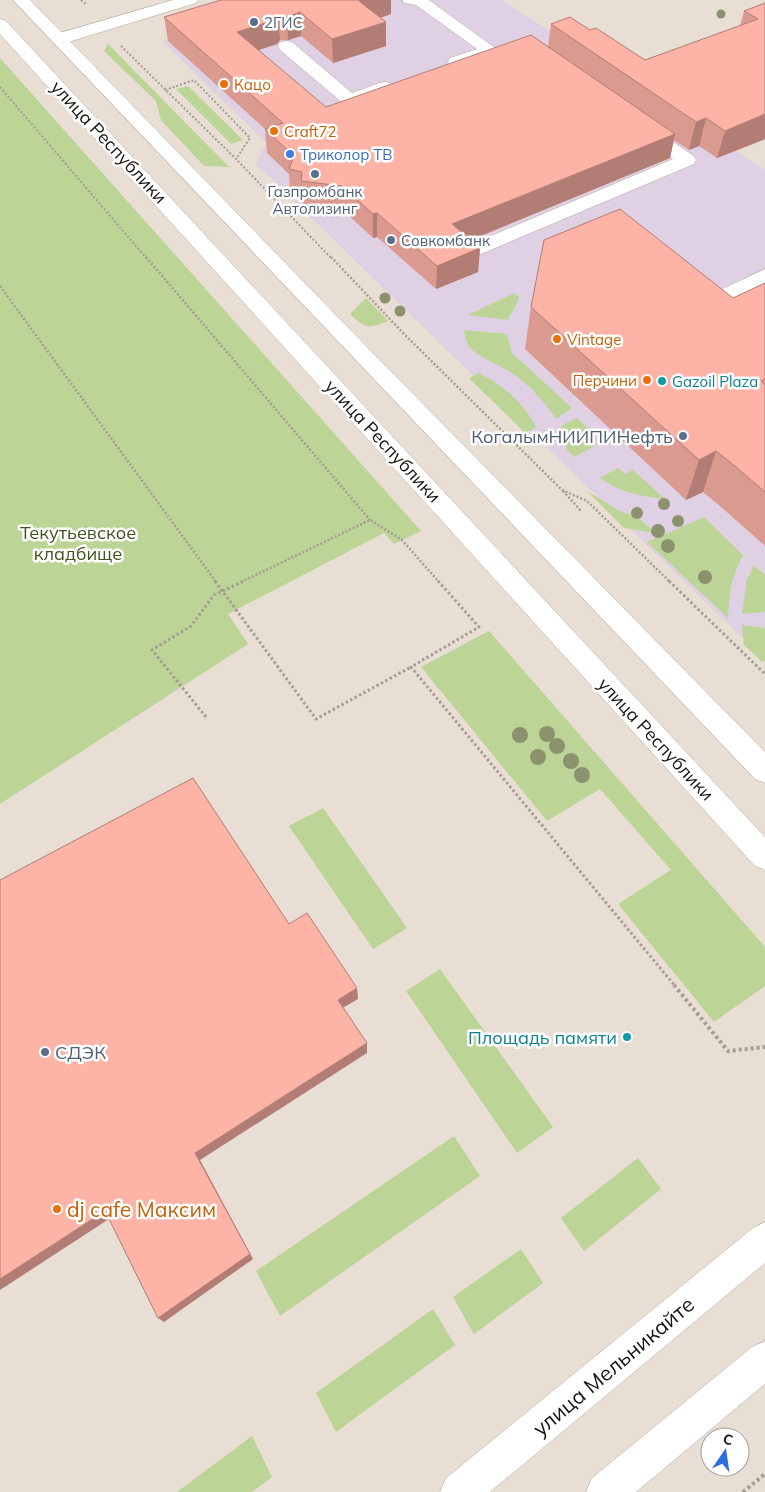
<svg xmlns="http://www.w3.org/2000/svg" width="765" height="1492" viewBox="0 0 765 1492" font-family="Mulish,sans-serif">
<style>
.commercial{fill:#dfd0e3}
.green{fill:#bcd496}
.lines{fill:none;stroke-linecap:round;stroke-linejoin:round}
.minor-casing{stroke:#b1a89e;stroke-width:1}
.major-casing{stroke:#b1a89e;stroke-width:1}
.path-far3{stroke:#a59d95;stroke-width:2;stroke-dasharray:2 2;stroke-linecap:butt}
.path-far2{stroke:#a59d95;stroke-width:2.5;stroke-dasharray:2 2;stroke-linecap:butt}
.path-far1{stroke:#a59d95;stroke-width:3;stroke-dasharray:2.5 2.5;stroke-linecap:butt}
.path{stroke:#a59d95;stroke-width:4;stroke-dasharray:3 3;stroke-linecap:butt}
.minor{fill:#fff;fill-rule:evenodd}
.major{fill:#fff;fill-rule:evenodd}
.tree{fill:#8c926e}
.wall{fill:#da9a8f}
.shaded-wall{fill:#b17d74}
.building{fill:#fdb3a6;stroke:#b17d74}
.service-dot{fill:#5c6f8a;stroke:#fff;stroke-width:2}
.food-dot{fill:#e8710a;stroke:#fff;stroke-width:2}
.shop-dot{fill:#3f7fe0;stroke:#fff;stroke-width:2}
.culture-dot{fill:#0f9aa8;stroke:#fff;stroke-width:2}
.labels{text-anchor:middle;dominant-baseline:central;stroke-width:5;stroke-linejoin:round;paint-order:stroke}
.far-service-label{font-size:15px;fill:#4e5e75;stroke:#fff;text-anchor:start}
.far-food-label{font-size:15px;fill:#c56008;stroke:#fff;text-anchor:start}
.far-shop-label{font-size:15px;fill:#366cbe;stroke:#fff;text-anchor:start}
.far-culture-label{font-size:15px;fill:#0d838f;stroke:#fff;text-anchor:start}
.street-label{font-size:18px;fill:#14110d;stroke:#fff}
.service-label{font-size:18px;fill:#4e5e75;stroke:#fff;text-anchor:end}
.park-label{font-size:18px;fill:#41541b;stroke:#fff}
.culture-label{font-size:18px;fill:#0d838f;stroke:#fff;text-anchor:end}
.near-food-label{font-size:21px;fill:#c56008;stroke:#fff;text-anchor:start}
.near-street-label{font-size:21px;fill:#14110d;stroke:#fff}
</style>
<rect width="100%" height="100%" fill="#e8ded4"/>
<!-- commercial -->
<polygon class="commercial" points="288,0 502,0 765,170 765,660 256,164 266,143 162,41"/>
<!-- green -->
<g class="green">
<polygon points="108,44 229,167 204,166 161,120 156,101 104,51"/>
<polygon points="0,58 421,531 394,544 384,533 228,614 248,644 0,804"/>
<polygon points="188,86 243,140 231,144 176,89"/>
<path d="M514,293L519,297C517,306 511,312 508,320L468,315Z"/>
<path d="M366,298L388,321C368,329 366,329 350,314Z"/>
<path d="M464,330L507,334L512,353L572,408L556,419C544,401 531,387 514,374C502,366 474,356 468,345C466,341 465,335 464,330Z"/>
<path d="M479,373C504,386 523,402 536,427L525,433L469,378Z"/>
<polygon points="577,418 596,436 589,440 595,446 574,457 567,450 561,426"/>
<path d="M618,468L625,474L633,470L665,499C643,497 618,492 600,478Z"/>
<polygon points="587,491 618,510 639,518 655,533 624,528"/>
<path d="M704,517L743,555C731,576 729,595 728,618L647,542Z"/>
<polygon points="754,566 765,575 765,612 742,614 747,579"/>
<polygon points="742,625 765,628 765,661 762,662 744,645"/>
<polygon points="489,631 765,947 765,986 714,1022 618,904 671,870 600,789 547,821 421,667"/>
<polygon points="323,808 407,928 373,949 289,826"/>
<polygon points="440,969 553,1127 517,1153 406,991"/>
<polygon points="454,1136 480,1176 280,1316 256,1271"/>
<polygon points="638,1158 661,1189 584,1251 561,1218"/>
<polygon points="521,1249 543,1283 474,1334 453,1297"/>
<polygon points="433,1309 455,1345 336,1432 316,1393"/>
<polygon points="252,1436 272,1477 252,1492 177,1492"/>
</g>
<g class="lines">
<defs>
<g id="minor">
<polygon points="173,0 198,0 196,3 65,43 53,43 51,39 53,35"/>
<polygon points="402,0 429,0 498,50 496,54 462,66 450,66 448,62 450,58 477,49 416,5 404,3"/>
<path d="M286,41L292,42L352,93L379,83L385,82L391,83L394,87L391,91C377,96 358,107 344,104L280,50L278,46L280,42Z"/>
<polygon points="640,123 646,124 694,156 696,160 694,164 481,254 474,256 467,254 464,250 467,246 673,159 634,132 631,128 634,124"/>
<path d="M765,269V283L715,308L708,306L687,287L690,282C702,279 707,285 716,292Z"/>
</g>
<g id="major">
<polygon points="13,0 30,0 364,344 765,752 765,783 755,779"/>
<polygon points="0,19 6,21 765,837 765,870 755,866 0,34"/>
<polygon points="765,1222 765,1263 490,1492 440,1492 446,1478 753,1228"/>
<polygon points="765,1341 765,1384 636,1492 586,1492 592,1478 752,1347"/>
</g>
</defs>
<!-- minor casing -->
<use href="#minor" class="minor-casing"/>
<!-- major casing -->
<use href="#major" class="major-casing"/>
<!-- path-far3 -->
<g class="path-far3">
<polyline points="81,0 87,5"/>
<polyline points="121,46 236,159 332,259"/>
<polyline points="0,87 147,259"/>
<polyline points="165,90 194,80 250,138 236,159"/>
</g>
<!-- path-far2 -->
<g class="path-far2">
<polyline points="146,257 370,520"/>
<polyline points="331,257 406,336 562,490 587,501 670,582"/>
<polyline points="0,286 216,582"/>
<polyline points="563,491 581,511"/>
<polyline points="241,582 370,520 402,540 439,582"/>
</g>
<!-- path-far1 -->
<g class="path-far1">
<polyline points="215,581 316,719 411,667"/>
<polyline points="438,581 479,627 411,667 675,986"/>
<polyline points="669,581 765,674"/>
<polyline points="206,717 152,650 191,626 214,595 244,581"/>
</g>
<!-- path -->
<g class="path">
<polyline points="674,985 728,1051 765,1047"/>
<polyline points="743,1492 765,1474"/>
</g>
<!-- minor -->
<use href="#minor" class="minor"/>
<!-- major -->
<use href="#major" class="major"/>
</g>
<!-- trees -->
<g class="tree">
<circle cx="721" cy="14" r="4.5"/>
<circle cx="385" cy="298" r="5.5"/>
<circle cx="400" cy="311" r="5.5"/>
<circle cx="664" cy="504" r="6"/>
<circle cx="637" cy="513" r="6"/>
<circle cx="678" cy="521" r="6"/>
<circle cx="658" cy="531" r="7"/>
<circle cx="668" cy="546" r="7"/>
<circle cx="705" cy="577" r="7"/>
<circle cx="547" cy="734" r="8"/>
<circle cx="520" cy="735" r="8"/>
<circle cx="557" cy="746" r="8"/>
<circle cx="538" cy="757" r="8"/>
<circle cx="571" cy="761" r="8"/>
<circle cx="582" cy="775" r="8"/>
</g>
<!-- wall -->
<g class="wall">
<polygon points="221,0 391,0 391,14 380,18 386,22 386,46 333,63 301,36 288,40 280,40 277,44 258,50 326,107 548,47 551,24 590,30 645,60 740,26 744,11 765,3 765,139 717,158 699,146 689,150 674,140 670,158 471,240 480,248 478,272 436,289 377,237 373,238 343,210 302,205 302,196 290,193 289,174 267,153 265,129 168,41 164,17"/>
<polygon points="765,283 765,546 720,506 703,492 686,500 525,349 531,307 733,298"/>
</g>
<!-- shaded-wall -->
<g class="shaded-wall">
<polygon points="362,0 391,0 391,14 359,25 359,1"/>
<polygon points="300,12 301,36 288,40 287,17"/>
<polygon points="278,17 280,40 277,44 240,56 237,32"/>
<polygon points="386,22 386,46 333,63 332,39"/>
<polygon points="765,114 765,139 717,158 725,131"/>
<polygon points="706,118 699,146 689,150 696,122"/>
<polygon points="675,134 670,158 451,248 452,224"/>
<polygon points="377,213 377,237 373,238 373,214"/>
<polygon points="480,248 478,272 436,289 437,266"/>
<polygon points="716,451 703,492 686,500 699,460"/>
<polygon points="357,988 358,999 339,1010 338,1000"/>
<polygon points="367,1043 367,1053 200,1160 253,1259 164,1322 158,1318 195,1153"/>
<polygon points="105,1211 112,1217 0,1290 0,1279"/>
</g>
<!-- building -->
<g class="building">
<polygon points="221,0 362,0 359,1 386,22 332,39 300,12 287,17 278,17 275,20 237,32 326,107 531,35 675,134 452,224 480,248 437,266 377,213 373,214 342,186 301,181 302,172 289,169 294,156 265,129 283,123 164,17"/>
<polygon points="765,3 765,114 725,131 706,118 696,122 551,24 570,17 590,30 596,28 645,60 758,19 744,11"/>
<polygon points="620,209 733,298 765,283 765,379 761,381 765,385 765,492 735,466 716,451 699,460 531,307 544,240"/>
<polygon points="193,778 289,924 307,913 357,988 338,1000 367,1043 195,1153 250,1254 158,1318 105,1211 0,1279 0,880"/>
</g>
<!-- markers -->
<g class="service-dot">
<circle cx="254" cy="22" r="5"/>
<circle cx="315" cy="174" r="5"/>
<circle cx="391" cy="240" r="5"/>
<circle cx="683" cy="436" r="5"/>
<circle cx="45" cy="1052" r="5"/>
</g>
<g class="food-dot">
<circle cx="224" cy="84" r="5"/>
<circle cx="274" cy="131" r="5"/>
<circle cx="557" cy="339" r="5"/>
<circle cx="647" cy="380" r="5"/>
<circle cx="57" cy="1209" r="5"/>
</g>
<circle class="shop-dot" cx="290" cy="154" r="5"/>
<g class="culture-dot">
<circle cx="662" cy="381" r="5"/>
<circle cx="627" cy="1037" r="5"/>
</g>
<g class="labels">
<!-- far-service labels -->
<g class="far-service-label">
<text x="264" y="22">2ГИС</text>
<text x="315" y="191" text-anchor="middle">Газпромбанк<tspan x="315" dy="17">Автолизинг</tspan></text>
<text x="401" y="240">Совкомбанк</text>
</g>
<!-- far-food labels -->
<g class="far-food-label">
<text x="234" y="84">Кацо</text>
<text x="284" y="131">Craft72</text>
<text x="567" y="339">Vintage</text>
<text x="637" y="380" text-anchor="end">Перчини</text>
</g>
<!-- far-shop labels -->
<g class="far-shop-label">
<text x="300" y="154">Триколор ТВ</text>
</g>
<!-- far-culture labels -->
<g class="far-culture-label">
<text x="672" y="381">Gazoil Plaza</text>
</g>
<!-- street labels -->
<g class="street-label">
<text transform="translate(109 142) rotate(47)">улица Республики</text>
<text transform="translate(383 441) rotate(47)">улица Республики</text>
<text transform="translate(656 739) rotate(47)">улица Республики</text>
</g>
<!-- service labels -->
<g class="service-label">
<text x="673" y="436">КогалымНИИПИНефть</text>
<text x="55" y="1052" text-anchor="start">СДЭК</text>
</g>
<!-- park labels -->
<g class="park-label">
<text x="78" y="532">Текутьевское<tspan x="78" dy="21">кладбище</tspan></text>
</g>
<!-- culture labels -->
<g class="culture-label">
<text x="617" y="1037">Площадь памяти</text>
</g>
<!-- near-food labels -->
<g class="near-food-label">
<text x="67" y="1209">dj cafe Максим</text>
</g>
<!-- near-street labels -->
<g class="near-street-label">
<text transform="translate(613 1366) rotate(-40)">улица Мельникайте</text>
</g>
</g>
<!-- north arrow -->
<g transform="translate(725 1452) rotate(13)"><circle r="24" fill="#ffffff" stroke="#a1a09e"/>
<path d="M0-4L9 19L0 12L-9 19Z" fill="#2a6fdb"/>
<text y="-8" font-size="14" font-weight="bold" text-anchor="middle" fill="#14110d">С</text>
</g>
</svg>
